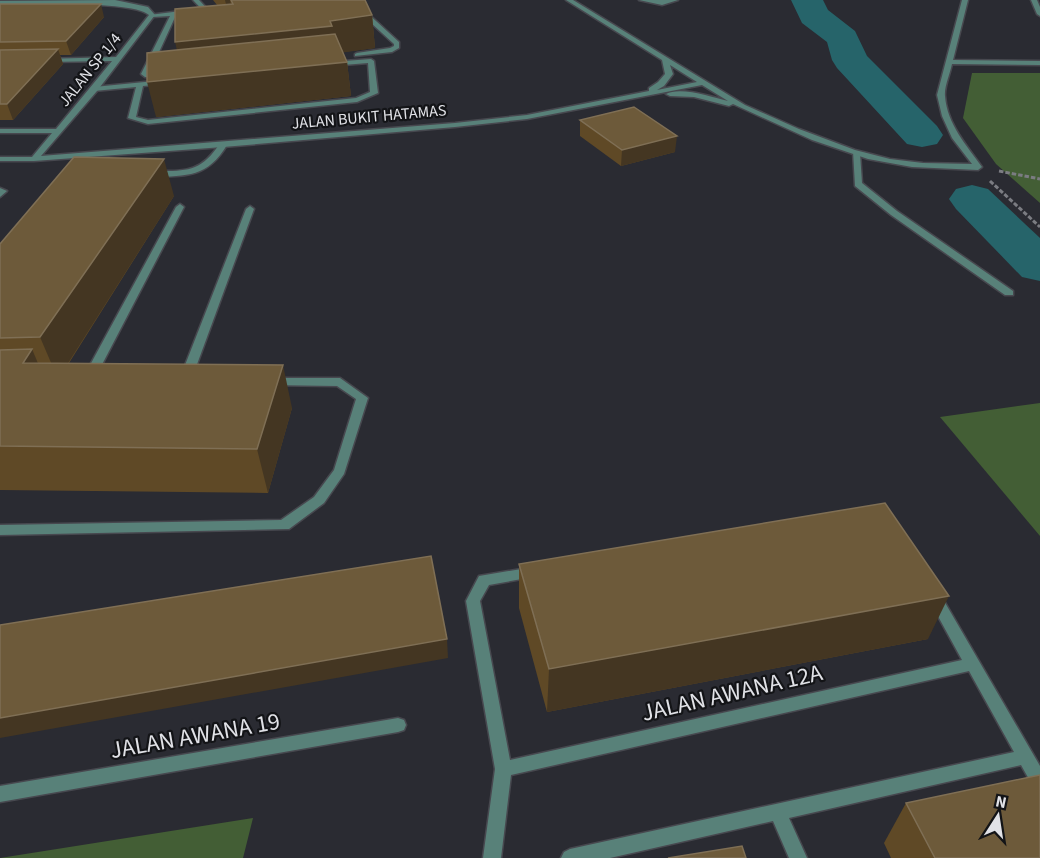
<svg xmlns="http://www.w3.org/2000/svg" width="1040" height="858" viewBox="0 0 1040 858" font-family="'Source Sans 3',sans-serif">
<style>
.green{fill:#435e35}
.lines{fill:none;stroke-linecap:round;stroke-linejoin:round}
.river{fill:#26646a;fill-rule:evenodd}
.service-casing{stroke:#47484f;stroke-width:3}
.minor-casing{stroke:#47484f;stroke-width:3}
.path{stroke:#7b7c82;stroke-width:3;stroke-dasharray:4.5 2;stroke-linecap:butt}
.service{fill:#588179;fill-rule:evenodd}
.minor{fill:#588179;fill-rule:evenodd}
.wall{fill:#5f4926}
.shaded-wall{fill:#443622}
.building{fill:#6d5a3a;stroke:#7f6f55;stroke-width:1.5}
.labels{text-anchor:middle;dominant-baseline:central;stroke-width:4.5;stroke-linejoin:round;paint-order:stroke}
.far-street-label{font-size:16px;fill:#e1e2e7;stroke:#131417}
.near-street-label{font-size:24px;fill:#e1e2e7;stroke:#131417}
</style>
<rect width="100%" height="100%" fill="#2a2b32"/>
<!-- green -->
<g class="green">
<polygon points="972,73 1040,73 1040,203 996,164 963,118"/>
<polygon points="1040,403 1040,536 940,417"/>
<polygon points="253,818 243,858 0,858"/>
</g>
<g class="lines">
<!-- river -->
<g class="river">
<polygon points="791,0 823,0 828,10 855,31 867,56 937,126 943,135 937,144 922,147 907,144 837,68 832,60 827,42 802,23"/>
<polygon points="972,185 988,189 1040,238 1040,281 1022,277 956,209 949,199 956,189"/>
</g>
<defs>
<g id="service">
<polygon points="193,0 199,0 214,16 214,18 210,18"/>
<polygon points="346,0 353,0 399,42 399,48 392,52 355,56 355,54 357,53 390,48 394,46 394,44"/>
<polygon points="639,0 678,0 662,5"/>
<polygon points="1031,0 1037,0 1040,7 1040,16 1037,14"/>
<polygon points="181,11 184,13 176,15 149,74 160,73 164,75 160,77 145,77 141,74 170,16 152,17 149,15"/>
<polygon points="371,59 374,61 378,93 357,102 148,124 128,118 136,87 94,91 90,89 94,87 165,80 165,84 143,86 136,117 148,120 356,98 370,92 368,63 331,66 328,64 331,62"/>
<path d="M220,143L227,145C208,177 187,176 153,177L149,174L153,171C185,171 201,173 220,143Z"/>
<polygon points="853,151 860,153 862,183 897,211 1013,291 1013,295 1005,295 891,215 855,186"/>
<polygon points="0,188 7,191 0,197"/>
<polygon points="180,204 184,207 95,378 89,382 85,381 83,378 176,207"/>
<polygon points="250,206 254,209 192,378 186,382 182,381 180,378 246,209"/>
<polygon points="271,378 340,378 368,398 344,474 324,503 289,529 0,535 0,525 281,520 314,497 334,470 356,399 337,386 267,385 265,382"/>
</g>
<g id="minor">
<path d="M115,0L148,7L155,15L97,91L41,156L455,123L527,115L649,91V88L658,82L665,74L662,60L566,0H573L745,105L799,129L855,150L890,159L923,163L972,164L952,138L942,116L937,95L962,0H968L953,60L1040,61V65L952,64C950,74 944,87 945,96C947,124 967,146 982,167L978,170L912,167L868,159L812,140L733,104L729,106L694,97L670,96L666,94C680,86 712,97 728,101L702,85L527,119L455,127L223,147L34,161H0V157H32L52,133H0V129H56L112,61L46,62L43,60L44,59L116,57L149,15C133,0 27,5 0,5V1ZM670,65L697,82L657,90L664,86L673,74Z"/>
<polygon points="533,567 538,568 540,572 538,576 489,585 480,601 510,760 962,660 928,598 930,594 935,592 940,594 1040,766 1040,790 1034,788 1021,765 789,818 807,858 789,858 773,821 610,858 561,858 564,852 570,849 1014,752 969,671 511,775 501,858 483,858 495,769 466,601 479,576"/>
<polygon points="398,718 404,720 406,725 404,730 398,732 0,802 0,786"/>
</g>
</defs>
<!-- service casing -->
<use href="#service" class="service-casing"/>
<!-- minor casing -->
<use href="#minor" class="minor-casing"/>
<!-- path -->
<g class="path">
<polyline points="999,171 1040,179"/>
<polyline points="990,181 1040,227"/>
</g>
<!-- service -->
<use href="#service" class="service"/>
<!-- minor -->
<use href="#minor" class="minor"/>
</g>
<!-- wall -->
<g class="wall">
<polygon points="213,0 365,0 372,15 375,48 343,52 347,62 351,96 156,117 177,50 217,5"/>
<polygon points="0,4 104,17 71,55 60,55 63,64 13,120 0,120"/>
<polygon points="580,120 675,152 621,166 580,136"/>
<polygon points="174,196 69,363 292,408 268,493 0,490 0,244"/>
<polygon points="519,564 928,639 547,712 519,608"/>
<polygon points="906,803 1040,858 891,858 884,843"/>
</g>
<!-- shaded-wall -->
<g class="shaded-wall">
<polygon points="225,0 230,0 234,21 230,22"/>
<polygon points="101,4 104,17 71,55 66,41"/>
<polygon points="372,15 375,48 183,75 175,42"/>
<polygon points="58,49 63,64 13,120 7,104"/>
<polygon points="347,62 351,96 156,117 147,82"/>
<polygon points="677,136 675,152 621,166 622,150"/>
<polygon points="164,159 174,196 58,379 40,337"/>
<polygon points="32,349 50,392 23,363"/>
<polygon points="283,365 292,408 268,493 257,449"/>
<polygon points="949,596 928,639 547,712 549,669"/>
<polygon points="447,639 448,658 0,738 0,718"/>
</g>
<!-- building -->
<g class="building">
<polygon points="231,0 365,0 372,15 330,21 332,26 175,42 175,9 233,4"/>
<polygon points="0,4 101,4 66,41 0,42"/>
<polygon points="335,34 347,62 147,82 147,53"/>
<polygon points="58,49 7,104 0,104 0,50"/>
<polygon points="634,107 677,136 622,150 580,120"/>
<polygon points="74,157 164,159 40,337 0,338 0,244"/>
<polygon points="32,349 23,363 283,365 257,449 0,446 0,350"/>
<polygon points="885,503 949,596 549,669 519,564"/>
<polygon points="431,556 447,639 0,718 0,625"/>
<polygon points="1040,775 1040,858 935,858 906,803"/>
<polygon points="742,846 746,858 668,858"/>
</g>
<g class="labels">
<!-- far-street labels -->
<g class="far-street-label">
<text transform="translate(90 70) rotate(-51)">JALAN SP 1/4</text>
<text transform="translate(369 117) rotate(-5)">JALAN BUKIT HATAMAS</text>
</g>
<!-- near-street labels -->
<g class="near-street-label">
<text transform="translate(732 693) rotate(-13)">JALAN AWANA 12A</text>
<text transform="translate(195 736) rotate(-10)">JALAN AWANA 19</text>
</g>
</g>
<!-- north arrow -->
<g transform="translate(998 816) rotate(12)" stroke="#131417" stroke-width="4.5" paint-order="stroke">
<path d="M0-4.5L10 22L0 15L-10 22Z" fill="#e1e2e7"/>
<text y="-9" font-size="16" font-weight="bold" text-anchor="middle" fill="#e1e2e7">N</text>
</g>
</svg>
